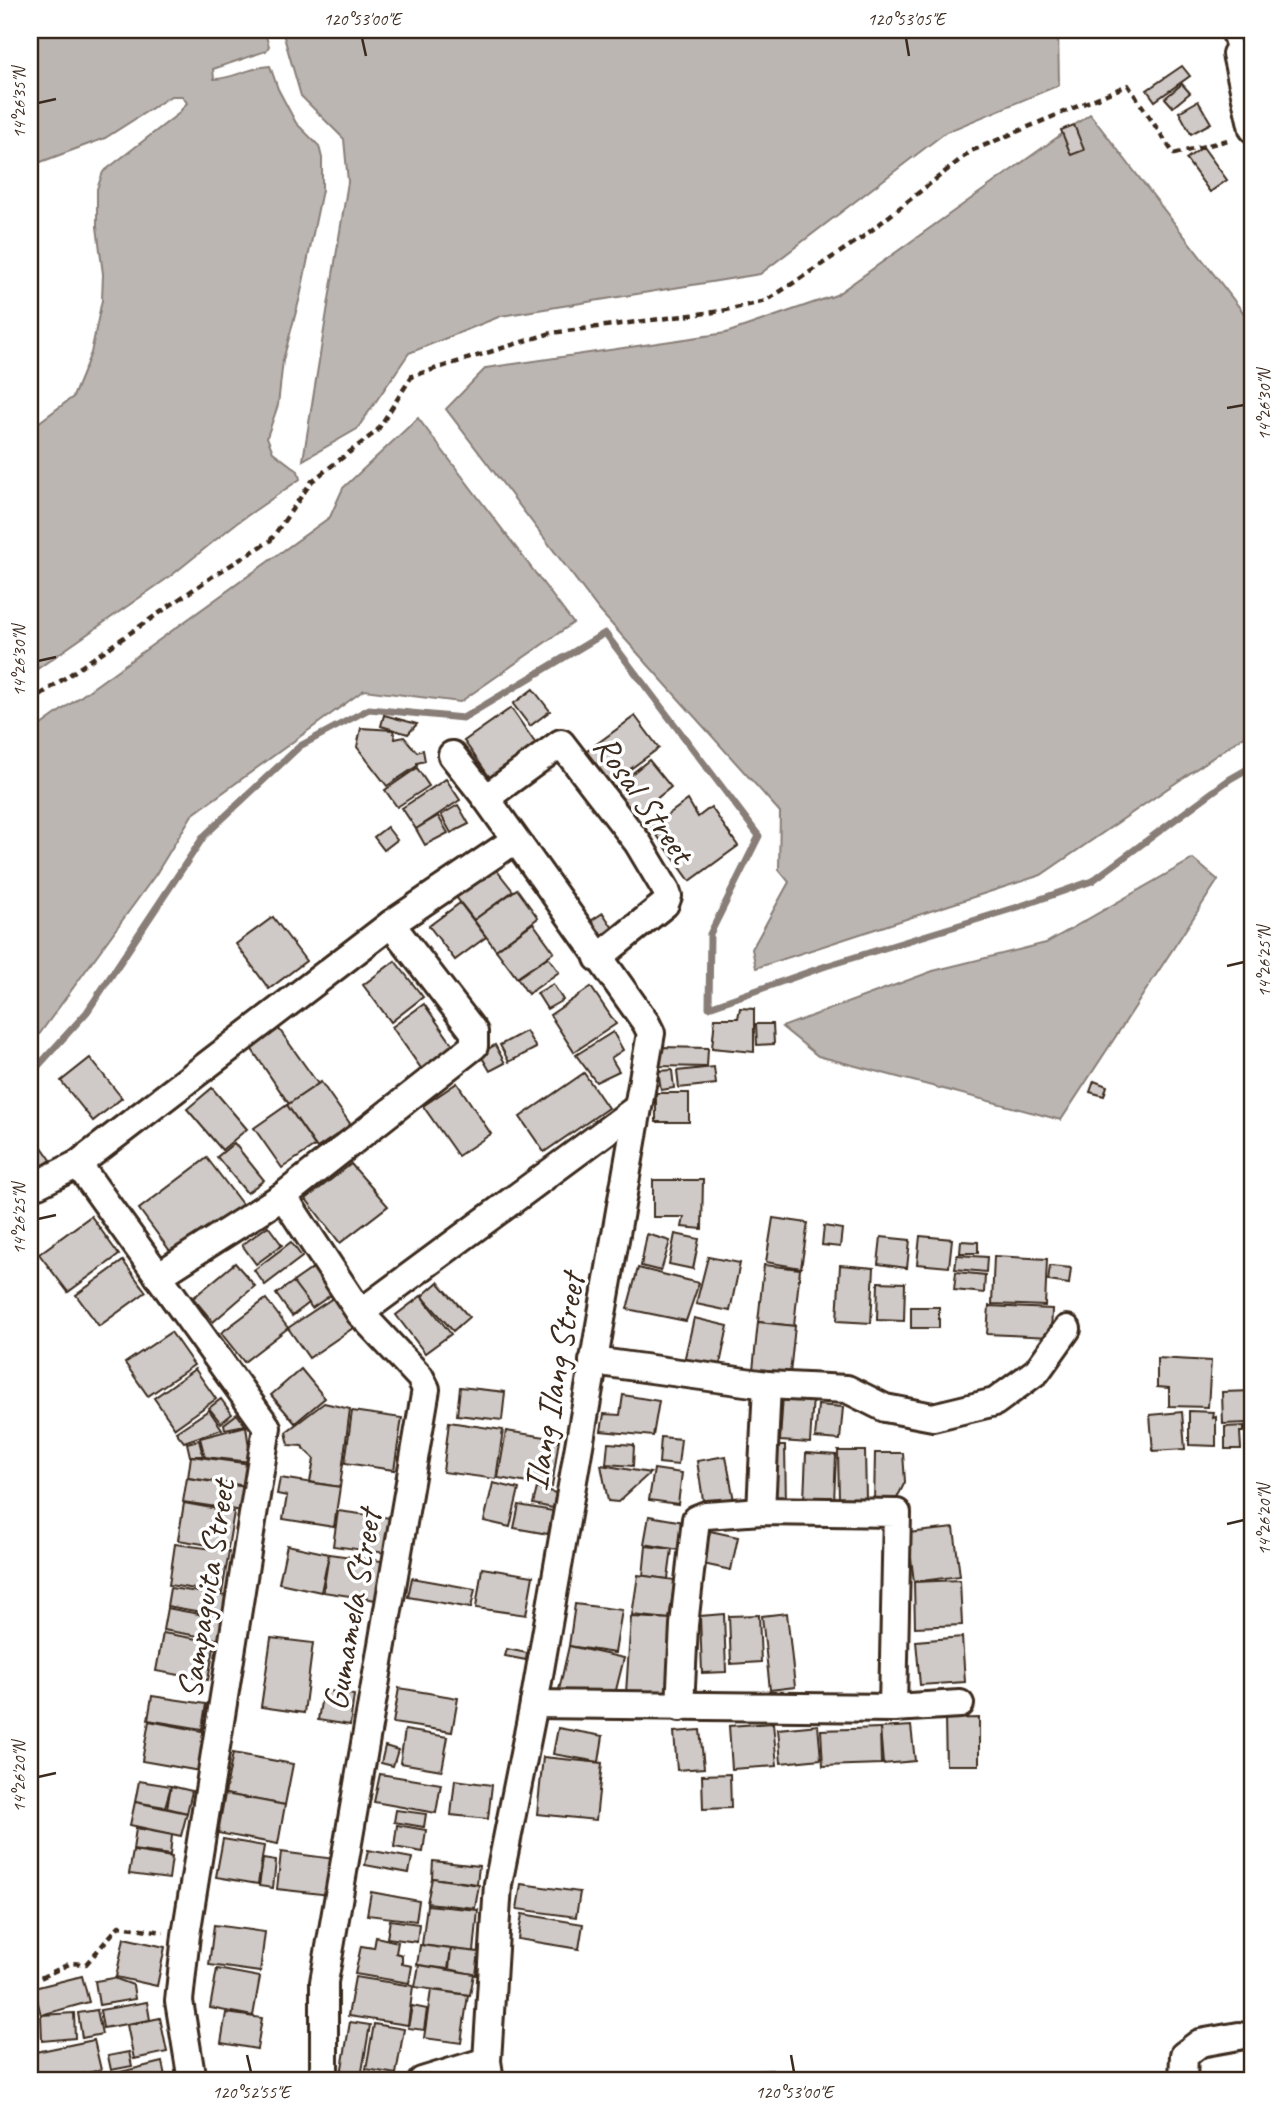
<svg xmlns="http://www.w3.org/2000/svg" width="1283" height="2111" viewBox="0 0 1283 2111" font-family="Caveat,sans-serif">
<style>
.water{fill:#bcb6b3;stroke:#887e77;stroke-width:2}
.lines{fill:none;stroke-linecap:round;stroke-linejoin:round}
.stream{stroke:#887e77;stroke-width:7}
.building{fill:#cfcac7;stroke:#3b2a1e;stroke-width:2}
.lane-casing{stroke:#3b2a1e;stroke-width:19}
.street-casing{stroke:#3b2a1e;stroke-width:32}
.path{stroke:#3b2a1e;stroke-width:4.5;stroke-dasharray:7 5;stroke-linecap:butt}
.lane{stroke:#fff;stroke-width:14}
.street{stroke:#fff;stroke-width:26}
.ticks{fill:none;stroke:#3b2a1e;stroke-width:2.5}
.labels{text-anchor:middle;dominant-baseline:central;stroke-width:7;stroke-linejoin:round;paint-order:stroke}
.street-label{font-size:35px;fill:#3b2a1e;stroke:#fff}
.neatline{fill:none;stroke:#3b2a1e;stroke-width:2.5}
.ticks-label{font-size:18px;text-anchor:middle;fill:#3b2a1e}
</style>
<rect width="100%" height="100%" fill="#fff"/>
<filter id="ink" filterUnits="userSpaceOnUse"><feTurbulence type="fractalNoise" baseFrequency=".0143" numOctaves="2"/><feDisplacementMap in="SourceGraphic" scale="14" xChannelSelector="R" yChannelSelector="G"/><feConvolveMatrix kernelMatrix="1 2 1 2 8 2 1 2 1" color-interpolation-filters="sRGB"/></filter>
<g filter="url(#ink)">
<!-- water -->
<g class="water">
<path d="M30,30H264L269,46L266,51L213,69L214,79C233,79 250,67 270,66L278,89L296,123L319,146L322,158V190L300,297L283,360L278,405L267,437L273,452L298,471L300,479L234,525L172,575L30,674V429L73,397L91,353L102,300L103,274L97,227V189L103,172L178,114L187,103L182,96H171L105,138L30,166Z"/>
<polygon points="282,30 1058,30 1059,85 946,132 760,274 501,316 409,353 357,429 303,460 348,182 344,139 301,96"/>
<polygon points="1090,114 1253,325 1253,730 1041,875 756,968 752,949 789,882 779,870 780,812 599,610 446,409 486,368 726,333 836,295"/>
<polygon points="418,418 573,623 460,702 364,690 192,815 156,874 30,1047 30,733 330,517 343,488"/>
<polygon points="1193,859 1218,880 1061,1120 818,1056 782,1027 933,971 1046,943"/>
</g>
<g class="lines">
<!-- stream -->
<polyline class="stream" points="30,1075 87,1012 204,836 300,746 369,709 463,718 605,633 759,836 710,934 709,1007 826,966 1018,907 1092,881 1230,779 1253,766"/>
</g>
<!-- building -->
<g class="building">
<polygon points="1084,30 1110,30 1111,33 1086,37"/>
<polygon points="1182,66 1190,76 1155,101 1147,90"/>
<polygon points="1182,84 1190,93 1173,107 1165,98"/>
<polygon points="1198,101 1211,123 1191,134 1179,112"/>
<polygon points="1074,125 1084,150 1071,155 1061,130"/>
<polygon points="1203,147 1227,180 1210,192 1186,159"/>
<polygon points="533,689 550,711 530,726 513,704"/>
<polygon points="511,708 538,747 491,779 464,741"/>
<polygon points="384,715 417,724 408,734 381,726"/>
<polygon points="635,716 659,748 607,786 583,754"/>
<polygon points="361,728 393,730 395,739 404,737 417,752 423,750 425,761 417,763 417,766 387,786 357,747"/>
<polygon points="649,760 671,787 631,819 609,792"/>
<polygon points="417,768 429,786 397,807 385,790"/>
<polygon points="446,779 460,800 416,829 402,808"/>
<polygon points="688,800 698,817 711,807 738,846 690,881 651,827"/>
<polygon points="458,805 469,824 451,833 441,815"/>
<polygon points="438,816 448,833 425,845 416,829"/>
<polygon points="387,827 397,840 384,850 374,837"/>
<polygon points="491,863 513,891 474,920 453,893"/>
<polygon points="517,889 538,918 496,950 474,920"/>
<polygon points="460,903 486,937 455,960 429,926"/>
<polygon points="603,913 614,930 597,942 586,924"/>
<polygon points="273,917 306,961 269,989 236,944"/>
<polygon points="533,923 554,952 517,978 496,950"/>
<polygon points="548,957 559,972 528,994 517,978"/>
<polygon points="395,961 423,997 391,1022 363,985"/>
<polygon points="553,984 563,1000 547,1009 537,993"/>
<polygon points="591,987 616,1024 574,1052 550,1015"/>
<polygon points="424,1004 455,1048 423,1071 392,1027"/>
<polygon points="740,1008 754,1009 754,1052 712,1048 715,1018 738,1018"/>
<polygon points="756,1024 773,1024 774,1044 757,1045"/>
<polygon points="279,1029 318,1084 289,1104 251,1048"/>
<polygon points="526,1031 536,1048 509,1062 500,1045"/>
<polygon points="613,1032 623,1050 611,1058 619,1071 596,1082 576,1055"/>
<polygon points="495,1045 505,1063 490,1071 480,1054"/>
<polygon points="659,1047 708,1048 707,1067 658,1066"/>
<polygon points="90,1058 122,1098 93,1121 61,1081"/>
<polygon points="714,1067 716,1084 679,1088 677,1071"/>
<polygon points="672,1070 674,1088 661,1090 658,1071"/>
<polygon points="584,1073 608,1108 544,1152 520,1117"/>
<polygon points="1094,1081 1107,1086 1104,1096 1090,1092"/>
<polygon points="321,1082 351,1125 317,1148 287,1105"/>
<polygon points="457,1083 491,1134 458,1156 423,1106"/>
<polygon points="212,1088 247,1129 222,1150 187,1109"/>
<rect x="656" y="1093" width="33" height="29"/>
<polygon points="287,1105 315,1146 282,1168 254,1128"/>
<polygon points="30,1130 51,1160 30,1174"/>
<polygon points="234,1143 264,1180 247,1193 217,1157"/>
<polygon points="207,1158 245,1208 176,1259 139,1209"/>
<polygon points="351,1164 388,1206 340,1243 306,1199"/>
<polygon points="653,1180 703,1180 702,1229 682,1227 684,1217 653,1217"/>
<polygon points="91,1216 119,1255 68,1292 39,1254"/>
<polygon points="773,1218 808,1223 801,1268 766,1262"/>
<polygon points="268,1226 282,1245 256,1264 242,1245"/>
<polygon points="824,1226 842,1229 840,1247 822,1245"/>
<polygon points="647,1234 670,1241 661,1271 641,1266"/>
<polygon points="675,1234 699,1239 693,1269 669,1264"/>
<polygon points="920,1236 952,1239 949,1267 917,1264"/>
<polygon points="881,1237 910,1240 907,1268 878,1264"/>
<polygon points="961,1241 978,1242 978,1253 960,1253"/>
<polygon points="291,1242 302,1257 265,1285 254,1270"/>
<polygon points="957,1255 987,1257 986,1272 955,1269"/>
<polygon points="994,1256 1047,1259 1045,1306 992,1304"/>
<polygon points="708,1257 740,1263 730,1311 696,1304"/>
<polygon points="123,1261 146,1292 99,1326 76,1295"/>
<polygon points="235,1263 255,1286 213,1322 193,1298"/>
<polygon points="764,1265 800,1269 794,1326 758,1322"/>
<polygon points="840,1265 874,1268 871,1323 837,1321"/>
<polygon points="316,1266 335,1292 312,1308 293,1282"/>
<polygon points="1050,1266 1071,1268 1069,1284 1048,1281"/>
<polygon points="638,1268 699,1283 686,1321 627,1309"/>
<polygon points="956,1272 985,1275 984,1293 954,1290"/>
<polygon points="293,1282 309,1303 292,1316 276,1294"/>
<polygon points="438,1282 469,1317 453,1331 422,1296"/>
<polygon points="878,1282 905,1283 904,1321 877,1320"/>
<polygon points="421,1296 451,1334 425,1353 396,1315"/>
<polygon points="333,1298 353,1328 309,1358 288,1328"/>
<polygon points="266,1299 288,1328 244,1362 221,1333"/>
<polygon points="989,1306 1052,1309 1051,1337 987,1334"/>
<rect x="911" y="1307" width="28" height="21"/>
<polygon points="694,1318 728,1326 718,1374 683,1366"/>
<polygon points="758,1322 795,1326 790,1374 753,1370"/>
<polygon points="171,1332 194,1365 148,1396 125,1363"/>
<polygon points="1157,1358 1211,1361 1208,1407 1169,1406 1169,1388 1157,1387"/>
<polygon points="195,1369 216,1399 175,1428 154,1398"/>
<polygon points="301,1369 325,1398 295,1423 271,1395"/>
<polygon points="460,1387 505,1392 502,1420 457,1415"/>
<polygon points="1253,1391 1253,1429 1246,1430 1246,1423 1223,1424 1222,1392"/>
<polygon points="623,1395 659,1401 653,1436 601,1431 604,1414 620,1415"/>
<polygon points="783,1395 813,1396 810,1443 780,1441"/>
<polygon points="221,1399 232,1414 221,1423 209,1408"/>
<polygon points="324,1403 350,1409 340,1487 310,1482 314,1459 302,1446 289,1445 286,1432"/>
<polygon points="818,1405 843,1407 840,1440 815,1438"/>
<polygon points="209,1410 222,1429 184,1442 176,1432"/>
<polygon points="352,1411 402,1418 394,1470 345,1463"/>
<polygon points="1189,1411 1214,1412 1213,1418 1216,1417 1216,1446 1189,1445"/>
<polygon points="1182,1412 1185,1449 1153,1451 1150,1415"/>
<polygon points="237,1414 245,1425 225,1429 224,1424"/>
<polygon points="449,1422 503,1430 496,1479 443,1472"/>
<polygon points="246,1426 251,1462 205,1457 200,1438"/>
<polygon points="1244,1426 1244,1432 1240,1432 1241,1449 1225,1449 1225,1427"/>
<polygon points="506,1431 559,1439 552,1487 498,1478"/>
<polygon points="661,1437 681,1439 678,1465 659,1463"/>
<polygon points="199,1440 203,1456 190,1456 187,1443"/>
<polygon points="608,1443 634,1445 633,1466 606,1464"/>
<polygon points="767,1446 785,1446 786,1505 768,1505"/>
<polygon points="838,1451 865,1451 866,1499 839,1500"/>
<polygon points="806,1453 836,1455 834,1502 804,1500"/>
<polygon points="875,1453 903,1453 905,1482 893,1506 874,1505"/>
<polygon points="191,1456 251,1464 248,1486 188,1478"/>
<polygon points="726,1456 734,1501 704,1506 697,1461"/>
<polygon points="601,1465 650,1473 618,1502 608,1501"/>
<polygon points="654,1469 682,1473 678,1504 649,1500"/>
<polygon points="187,1478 246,1487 243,1511 183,1502"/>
<polygon points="280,1478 340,1487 334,1527 283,1519 287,1496 277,1494"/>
<polygon points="493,1483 519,1489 510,1527 484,1521"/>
<polygon points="537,1488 556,1493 553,1508 533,1504"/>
<polygon points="184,1503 234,1512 228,1548 178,1540"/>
<polygon points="519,1505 553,1511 548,1534 514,1528"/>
<polygon points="338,1511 391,1518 386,1553 333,1546"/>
<polygon points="649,1516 684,1522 679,1550 644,1544"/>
<polygon points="954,1528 960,1576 914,1582 908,1533"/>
<polygon points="710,1531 738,1537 731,1570 703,1564"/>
<polygon points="175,1544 229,1551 222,1593 169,1585"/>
<polygon points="287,1545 329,1554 321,1592 279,1583"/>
<polygon points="646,1546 672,1549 668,1579 643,1576"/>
<polygon points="329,1554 389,1562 383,1601 323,1592"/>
<polygon points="482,1568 533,1576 526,1615 476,1608"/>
<polygon points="638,1575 675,1580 669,1619 632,1615"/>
<polygon points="412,1578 475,1589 471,1608 408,1597"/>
<polygon points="960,1580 962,1625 915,1627 914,1582"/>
<polygon points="170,1588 227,1596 224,1616 167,1606"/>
<polygon points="575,1604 622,1610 615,1653 569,1646"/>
<polygon points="167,1608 226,1619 222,1640 163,1630"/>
<polygon points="787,1613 795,1687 770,1690 762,1616"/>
<polygon points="724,1614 726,1672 702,1673 700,1616"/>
<polygon points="759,1615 761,1662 731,1664 729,1616"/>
<polygon points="631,1617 672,1619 668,1695 626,1693"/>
<polygon points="163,1633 215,1642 208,1680 156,1671"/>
<polygon points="962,1637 965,1682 920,1685 916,1641"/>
<polygon points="271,1638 313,1643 304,1713 261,1707"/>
<polygon points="569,1646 624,1658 613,1702 559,1690"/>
<polygon points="507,1649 527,1653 526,1660 505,1656"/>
<polygon points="399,1688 458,1698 452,1732 393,1723"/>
<polygon points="323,1690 354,1695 350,1725 318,1720"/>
<polygon points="152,1696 206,1704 202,1729 148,1720"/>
<polygon points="979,1718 979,1765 946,1765 945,1719"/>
<polygon points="149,1721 207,1732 200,1771 142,1761"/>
<polygon points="773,1723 777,1766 732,1769 729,1726"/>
<polygon points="818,1725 821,1759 781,1763 778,1729"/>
<polygon points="911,1726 915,1761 883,1764 880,1728"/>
<polygon points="558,1728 603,1736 599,1762 553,1754"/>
<polygon points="880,1728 881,1764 823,1766 821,1730"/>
<polygon points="405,1730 448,1737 442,1770 400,1763"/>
<polygon points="700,1730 704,1768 677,1770 674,1732"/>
<polygon points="385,1746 398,1750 393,1766 381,1763"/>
<polygon points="233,1753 293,1764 285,1805 225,1794"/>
<polygon points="543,1757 602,1763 596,1820 537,1814"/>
<polygon points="380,1774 441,1784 436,1813 374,1802"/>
<polygon points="730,1774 731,1808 703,1809 702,1775"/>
<polygon points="455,1780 492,1785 488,1819 451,1815"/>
<polygon points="139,1781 171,1786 165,1807 135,1802"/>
<polygon points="171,1786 192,1791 187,1813 167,1808"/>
<polygon points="225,1794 285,1805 278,1844 218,1833"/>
<polygon points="135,1802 187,1813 181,1836 130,1825"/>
<polygon points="396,1810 426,1814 424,1827 394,1822"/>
<polygon points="397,1825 426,1830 423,1852 394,1847"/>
<polygon points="136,1828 172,1835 170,1855 133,1850"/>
<polygon points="223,1839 264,1846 258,1884 216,1877"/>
<polygon points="368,1850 412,1858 409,1873 365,1865"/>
<polygon points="133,1851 172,1857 169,1879 129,1874"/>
<polygon points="281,1852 335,1859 330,1895 277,1889"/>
<polygon points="263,1859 276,1861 273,1888 259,1886"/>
<polygon points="433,1861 479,1866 477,1884 432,1878"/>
<polygon points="432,1878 479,1885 475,1908 427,1903"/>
<polygon points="521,1884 580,1892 576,1917 517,1909"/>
<polygon points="371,1892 419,1901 416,1921 367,1915"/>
<polygon points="427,1905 478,1910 474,1952 422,1945"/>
<polygon points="522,1914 583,1924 579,1949 518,1939"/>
<polygon points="390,1920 419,1924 417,1942 387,1938"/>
<polygon points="214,1925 265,1932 260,1972 209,1965"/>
<polygon points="376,1937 398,1942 396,1953 402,1955 402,1964 412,1966 409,1983 355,1974 361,1946 374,1948"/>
<polygon points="124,1938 165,1947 157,1986 116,1977"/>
<polygon points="420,1945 451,1949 448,1969 417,1965"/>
<polygon points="451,1949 479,1952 476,1975 449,1969"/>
<polygon points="419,1965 474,1974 470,1995 415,1987"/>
<polygon points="217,1969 260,1977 253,2016 210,2008"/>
<polygon points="82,1976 89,2002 41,2015 34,1988"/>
<polygon points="355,1977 413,1986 408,2025 348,2016"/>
<polygon points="114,1978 133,1985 135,1999 99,2005 95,1981"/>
<polygon points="431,1990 468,1995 461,2043 424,2038"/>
<polygon points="147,2002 150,2020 103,2028 100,2010"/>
<polygon points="412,2006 427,2009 424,2030 408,2028"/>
<polygon points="97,2010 102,2034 82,2038 78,2013"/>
<polygon points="74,2013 75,2038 42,2041 41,2015"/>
<polygon points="226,2013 262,2018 257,2049 221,2043"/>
<polygon points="160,2018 167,2052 134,2059 127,2025"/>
<polygon points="350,2022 370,2025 361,2077 341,2074"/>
<polygon points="374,2024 404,2029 396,2074 366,2069"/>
<polygon points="94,2040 101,2070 49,2081 37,2081 31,2053"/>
<polygon points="129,2052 132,2066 111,2070 108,2056"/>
<polygon points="162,2062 166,2081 109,2081 108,2075"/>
<polygon points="772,2070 773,2081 727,2081 726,2073"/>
</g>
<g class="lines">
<defs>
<polyline id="lane" points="1228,30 1236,54"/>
<g id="street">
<polyline points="1236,54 1253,129"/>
<polyline points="452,755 486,798 646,1023 651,1033 534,1704 498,1884 487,2061 490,2081"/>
<polyline points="486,798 561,743 638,843 666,890 668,896 665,904 598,958"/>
<polyline points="78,1164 267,1427 186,1935 179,2001 192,2081"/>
<polyline points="38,1184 78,1164 391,924 515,840"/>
<polyline points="283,1196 360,1313 420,1377 426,1389 324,1982 324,2081"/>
<polyline points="158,1276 283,1196 474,1046 474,1032 391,924"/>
<polyline points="360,1313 636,1109"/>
<polyline points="593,1361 767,1385 847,1389 885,1408 933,1417 995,1402 1037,1371 1067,1329"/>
<polyline points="761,1511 767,1385"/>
<polyline points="534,1704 893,1708 960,1704"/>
<polyline points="680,1707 684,1625 696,1519 706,1515 761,1511 897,1513 893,1708"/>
<polyline points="422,2081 487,2061"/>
<polyline points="1183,2081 1184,2055 1200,2043 1239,2036"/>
</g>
</defs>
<!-- lane casing -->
<use href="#lane" class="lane-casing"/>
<!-- street casing -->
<use href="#street" class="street-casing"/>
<!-- path -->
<g class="path">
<polyline points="30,702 213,576 270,541 312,481 377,431 412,376 551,333 722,311 766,301 863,237 971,151 1128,85 1174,154 1232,139"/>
<polyline points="30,1983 71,1963 86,1964 119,1926 164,1932"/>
</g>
<!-- lane -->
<use href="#lane" class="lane"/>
<!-- street -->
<use href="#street" class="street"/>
</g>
</g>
<!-- ticks -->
<path class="ticks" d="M362,38L366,56M906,38L909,56M38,103L56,99M1227,408L1244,405M38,661L56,657M1227,966L1244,962M38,1219L56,1215M1227,1524L1244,1520M38,1777L56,1773M247,2055L251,2072M791,2055L794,2072"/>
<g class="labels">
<!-- street labels -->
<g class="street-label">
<text transform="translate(644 799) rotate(55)">Rosal Street</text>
<text transform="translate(554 1382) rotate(-80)">Ilang Ilang Street</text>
<text transform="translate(206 1589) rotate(-81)">Sampaguita Street</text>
<text transform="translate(352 1610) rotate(-80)">Gumamela Street</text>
</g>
</g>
<!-- margin -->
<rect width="1283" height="2111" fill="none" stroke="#fff" stroke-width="77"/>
<rect x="38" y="38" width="1206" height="2034" class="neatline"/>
<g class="ticks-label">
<text x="362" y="25">120°53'00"E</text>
<text x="906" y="25">120°53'05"E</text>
<text transform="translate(19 103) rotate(-90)" y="6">14°26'35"N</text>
<text transform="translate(1264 405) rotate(-90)" y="6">14°26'30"N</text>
<text transform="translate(19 661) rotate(-90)" y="6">14°26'30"N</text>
<text transform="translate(1264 962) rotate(-90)" y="6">14°26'25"N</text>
<text transform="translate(19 1219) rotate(-90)" y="6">14°26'25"N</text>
<text transform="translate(1264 1520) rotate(-90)" y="6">14°26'20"N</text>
<text transform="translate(19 1777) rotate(-90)" y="6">14°26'20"N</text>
<text x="251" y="2098">120°52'55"E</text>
<text x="794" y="2098">120°53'00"E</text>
</g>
</svg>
